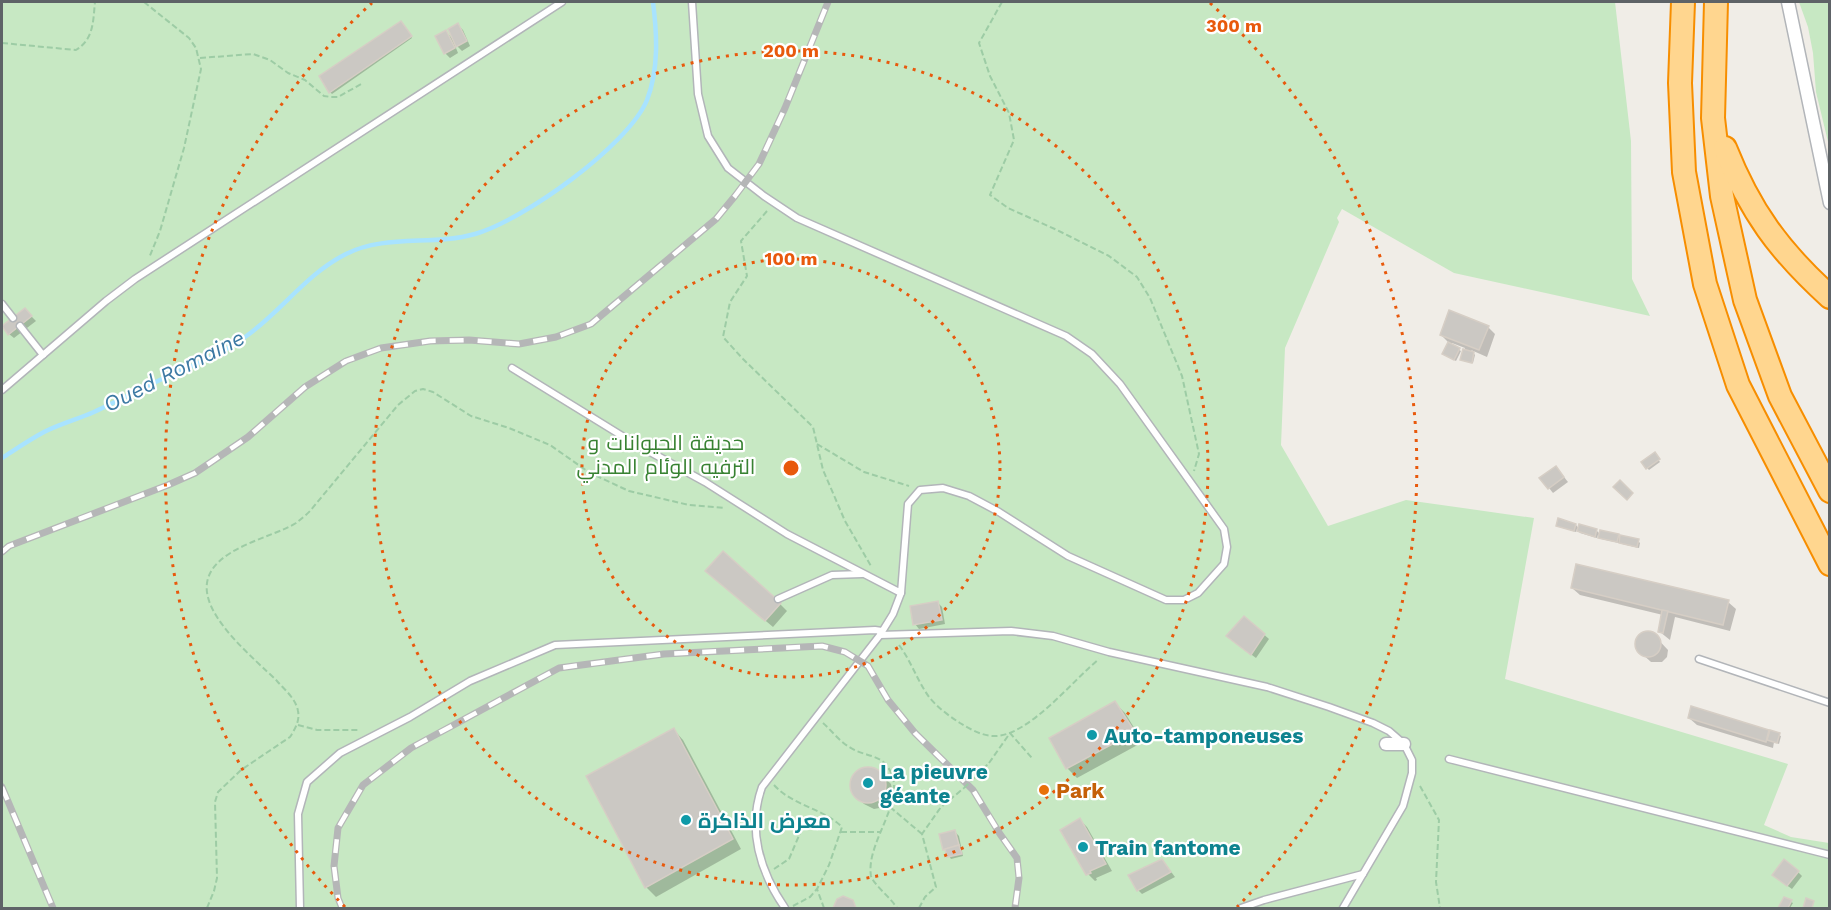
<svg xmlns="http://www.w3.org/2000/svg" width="1831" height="910" viewBox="0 0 1831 910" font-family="'Work Sans',Cairo,sans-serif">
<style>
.green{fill:#c7e8c3}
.shadow{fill:#0003}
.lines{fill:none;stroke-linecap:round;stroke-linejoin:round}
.stream{stroke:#a8e3ff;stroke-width:4.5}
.building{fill:#cbc8c3;stroke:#d6cec5;stroke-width:1.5}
.lane-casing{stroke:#b2b5b9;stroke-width:9}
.street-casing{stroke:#b2b5b9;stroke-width:15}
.highway-casing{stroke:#f78e00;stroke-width:26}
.path{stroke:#9dcca5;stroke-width:2;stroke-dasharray:6 3;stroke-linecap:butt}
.lane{stroke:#fff;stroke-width:6}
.street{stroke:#fff;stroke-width:12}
.highway{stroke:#ffd68f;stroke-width:22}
.rail-casing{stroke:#b5b6b7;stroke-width:7}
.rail{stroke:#fff;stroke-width:4.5;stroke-dasharray:14;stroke-linecap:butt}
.path-bridge{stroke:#9dcca5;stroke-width:2;stroke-dasharray:6 3;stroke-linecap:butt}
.ring{fill:none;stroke:#e8590c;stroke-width:3;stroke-dasharray:3 6}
.culture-dot{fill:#0f9aa8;stroke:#fff;stroke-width:2}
.food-dot{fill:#e8710a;stroke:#fff;stroke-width:2}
.labels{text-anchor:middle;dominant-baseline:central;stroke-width:4.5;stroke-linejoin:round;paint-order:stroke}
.park-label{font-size:21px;fill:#388232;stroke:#fff}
.culture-label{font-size:21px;font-weight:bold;fill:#0d838f;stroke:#fff;text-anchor:start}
.food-label{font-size:21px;font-weight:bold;fill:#c56008;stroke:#fff;text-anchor:start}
.water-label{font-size:22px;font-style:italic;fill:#3c79a3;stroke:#fff}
.centre{fill:#e8590c;stroke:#fff;stroke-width:3}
.ring-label{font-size:18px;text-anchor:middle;font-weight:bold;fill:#e8590c;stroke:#fff;stroke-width:4.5;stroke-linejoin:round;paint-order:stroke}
</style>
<rect width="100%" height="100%" fill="#f0ede7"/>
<!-- green -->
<g class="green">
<polygon points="2,2 1615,2 1631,141 1632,279 1650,316 1454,273 1342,209 1337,218 1339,222 1285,348 1281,445 1328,526 1406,500 1534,518 1505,679 1788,764 1764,825 1791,837 1829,843 1829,908 2,908"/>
<polygon points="1799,2 1829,2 1829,146 1816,92 1813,53 1808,27"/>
</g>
<!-- shadow -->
<g class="shadow">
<polygon points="403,24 412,38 332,94 330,92"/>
<polygon points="458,25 463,30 470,46 462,51 454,43 458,53 450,58 445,53 437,36 446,32 454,40"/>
<polygon points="25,310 36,321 14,338 9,334"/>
<polygon points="1488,327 1495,334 1487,357 1471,350 1475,355 1473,363 1464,361 1462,359 1465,348 1452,343 1451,345 1461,351 1456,361 1444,354 1449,343 1441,335"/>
<polygon points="1654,454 1660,462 1649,470 1643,463"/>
<polygon points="1560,472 1568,482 1553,493 1549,488"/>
<polygon points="1576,525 1579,529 1597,531 1600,534 1618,536 1621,539 1638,541 1640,543 1639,548 1622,544 1619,541 1619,543 1601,539 1598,535 1597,538 1580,533 1577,529 1576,532 1560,527"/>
<polygon points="714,578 780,604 787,611 773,627"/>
<polygon points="1572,588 1728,602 1736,609 1730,631 1675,617 1670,640 1660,632 1663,615 1580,595"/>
<polygon points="938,603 942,607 945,624 919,629 915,624"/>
<polygon points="1245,618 1269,639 1256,658 1232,640"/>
<polygon points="1645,633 1653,634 1668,650 1667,657 1662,662 1651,662 1640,652 1637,645 1639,637"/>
<polygon points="1115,703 1125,713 1143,742 1077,778 1067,768"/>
<polygon points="1689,718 1768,731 1781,736 1779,744 1774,742 1773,748 1697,725"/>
<polygon points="674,730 683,740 741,849 656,897 646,887"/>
<polygon points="864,768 875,769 891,784 893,794 889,804 885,807 874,809 864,804 856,796 851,785 852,780 859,771"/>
<polygon points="1080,820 1087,827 1112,871 1096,878 1097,880 1095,881 1088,874"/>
<polygon points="955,832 959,836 963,856 951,859 945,849"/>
<polygon points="1166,865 1175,877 1142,894 1138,890"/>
<polygon points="1798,872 1802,876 1792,889 1778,879"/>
<polygon points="1785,899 1793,903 1790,908 1780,908"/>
</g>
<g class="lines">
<!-- stream -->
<path class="stream" d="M2,458C16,449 29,440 44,432C60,424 78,419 94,412C118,401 141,389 164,378C191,366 221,355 245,337C281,312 306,274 346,254C385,234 433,246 475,234C522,221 628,146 647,100C659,69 657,34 653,2"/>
</g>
<!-- building -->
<g class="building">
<polygon points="401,21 412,36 329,93 319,76"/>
<polygon points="458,23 467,41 456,47 448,29"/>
<polygon points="446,30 455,48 444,54 435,36"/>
<polygon points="25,308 32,316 8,335 2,326"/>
<polygon points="1449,310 1489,326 1479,350 1440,335"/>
<polygon points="1448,342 1460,348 1454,360 1442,354"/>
<polygon points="1463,349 1474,352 1472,363 1460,360"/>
<polygon points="1655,452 1660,459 1646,469 1641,462"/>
<polygon points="1556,466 1564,477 1548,489 1539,478"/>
<polygon points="1620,480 1633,493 1627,500 1613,487"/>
<polygon points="1558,518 1576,524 1574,531 1556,526"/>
<polygon points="1579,524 1597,529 1595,537 1577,531"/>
<polygon points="1600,530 1619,534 1617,542 1598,538"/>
<polygon points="1620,535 1639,539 1637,547 1619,543"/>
<polygon points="723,551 781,603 765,621 705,571"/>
<polygon points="1576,564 1729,600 1723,625 1571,588"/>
<polygon points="938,601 942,620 913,625 910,606"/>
<polygon points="1662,610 1668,611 1663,633 1658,632"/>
<polygon points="1244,616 1265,634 1251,655 1226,636"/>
<circle cx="1648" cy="644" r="13"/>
<polygon points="1115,701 1135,732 1066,769 1049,738"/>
<polygon points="1691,706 1769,730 1766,742 1688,718"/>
<polygon points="674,728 733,839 645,888 586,776"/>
<polygon points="1770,730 1780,733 1777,743 1767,740"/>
<circle cx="868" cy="785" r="18"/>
<polygon points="1080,818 1106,864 1090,871 1091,873 1086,875 1060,830"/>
<polygon points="955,830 959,845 943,850 939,834"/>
<polygon points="959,845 962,854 947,857 945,849"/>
<polygon points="1162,859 1171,872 1137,891 1128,875"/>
<polygon points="1784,859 1799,871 1787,886 1772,875"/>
<polygon points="843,896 853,900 856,908 833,908 837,899"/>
<polygon points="1784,897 1792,900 1788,908 1778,908"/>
<polygon points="1806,898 1814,901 1812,908 1803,908"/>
</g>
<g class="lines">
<defs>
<g id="lane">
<polyline points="2,304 13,318"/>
<polyline points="20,326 43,355"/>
<polyline points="512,368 632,442 705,482 787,534 901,593 908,504 920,490 943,488 969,496 999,512 1068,556 1166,600 1184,600 1198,593 1224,564 1227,547 1224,529 1120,384 1092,354 1066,336 797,218 764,196 728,168 708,136 698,94 692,2"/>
<polyline points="2,390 106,301 135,279 562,2"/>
<polyline points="778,599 832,575 862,574"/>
<polyline points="880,635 1011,631 1053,636 1109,652 1267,687 1329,707 1373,723 1389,731 1404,744 1412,760 1412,773 1403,806 1343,908"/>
<polyline points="1699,659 1830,703"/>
<polyline points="1449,759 1830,855"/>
<polyline points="300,908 298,814 307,782 340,753 410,717 470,681 555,645 875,630 882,631"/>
<path d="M785,908C760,872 747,829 762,787L880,635L893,614L901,593"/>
<polyline points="1241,908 1264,900 1363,874"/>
</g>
<g id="street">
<polyline points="1788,2 1830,203"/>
<polyline points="1386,744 1404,744"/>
</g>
<g id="highway">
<polyline points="1683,2 1680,83 1684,172 1705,284 1738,385 1830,564"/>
<polyline points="1716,2 1713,118 1722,196 1745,300 1780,396 1830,491"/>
<path d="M1725,148C1750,211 1779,251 1830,297"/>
</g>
</defs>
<!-- lane casing -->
<use href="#lane" class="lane-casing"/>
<!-- street casing -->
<use href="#street" class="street-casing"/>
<!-- highway casing -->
<use href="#highway" class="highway-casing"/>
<!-- path -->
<g class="path">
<polyline points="144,2 189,38 196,48 201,69 184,148 160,231 149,258"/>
<polyline points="1002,2 979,43 990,76 1009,113 1014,140 990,195 1008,208 1057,230 1109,256 1137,277 1150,298 1182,376 1199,454 1194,471"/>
<path d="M2,43L76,50C94,39 93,21 95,2"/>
<polyline points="200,58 253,54 270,60 288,73 305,80 324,96 331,97 338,97 363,83"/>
<polyline points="767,211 741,241 747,276 730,302 723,337 743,359 813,427 823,470 845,521 871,566"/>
<polyline points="817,444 864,472 909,486"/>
<path d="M899,645C911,661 917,680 929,697C937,707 949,716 960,723C970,729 982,736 994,736C1028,737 1073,680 1099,659"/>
<path d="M823,723C832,731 840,742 851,748C863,756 878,754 887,766C911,797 865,841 871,876C873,884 891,898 897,908"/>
<polyline points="298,725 317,730 360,730"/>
<polyline points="989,763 1010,733 1032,758"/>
<path d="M774,785C793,806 823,808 842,827L829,865L817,889L824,908"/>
<polyline points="1420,786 1439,820 1436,882 1440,908"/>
<polyline points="890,807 922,834"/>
<polyline points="841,832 880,832"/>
<polyline points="774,869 789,859 801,831"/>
<polyline points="793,906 810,897 817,889"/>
<path d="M207,908L214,891L217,878L215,802L218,792L241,770L290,737C295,729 300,721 298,711C296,699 285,690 277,681C255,659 202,617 207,583C212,548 272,538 296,523C301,519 306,515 310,511L398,405L415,391L423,389L433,392L471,416L509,428L550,445L590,473L629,491L689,505L725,508"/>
<polyline points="919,908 925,897 936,887 922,834 941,807 964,788"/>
</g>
<!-- lane -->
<use href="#lane" class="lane"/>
<!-- street -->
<use href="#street" class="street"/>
<!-- highway -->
<use href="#highway" class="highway"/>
<defs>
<g id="rail">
<polyline points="2,552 9,546 168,485 195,473 248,437 305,387 346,361 381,348 430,341 469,340 519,344 556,337 591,324 716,219 735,196 759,164 785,108 828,2"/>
<polyline points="2,787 53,908"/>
<polyline points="342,908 338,898 334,866 338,828 363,785 411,748 559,668 664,654 822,646 845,652 868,666 888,700 915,733 973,790 1000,834 1017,858 1019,878 1015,908"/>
</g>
</defs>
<!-- rail casing -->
<use href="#rail" class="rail-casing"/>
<!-- rail -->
<use href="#rail" class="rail"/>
<!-- path-bridge -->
<polyline class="path-bridge" points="964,788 989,763"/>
</g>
<!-- distance rings -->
<g class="ring">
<circle cx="791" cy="468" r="209"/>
<circle cx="791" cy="468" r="417"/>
<path d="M345 907A626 626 0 0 1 372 3M1210 3A626 626 0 0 1 1237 907"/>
</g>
<!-- markers -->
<g class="culture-dot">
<circle cx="1092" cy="735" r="6"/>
<circle cx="868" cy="783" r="6"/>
<circle cx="686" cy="820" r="6"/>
<circle cx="1083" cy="847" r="6"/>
</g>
<circle class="food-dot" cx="1044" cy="790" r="6"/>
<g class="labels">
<!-- park labels -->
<g class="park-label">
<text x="666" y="442">حديقة الحيوانات و<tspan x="666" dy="24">الترفيه الوئام المدني</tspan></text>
</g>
<!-- culture labels -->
<g class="culture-label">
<text x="1104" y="735">Auto-tamponeuses</text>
<text x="880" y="771">La pieuvre<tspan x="880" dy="24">géante</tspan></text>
<text x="698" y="820">معرض الذاكرة</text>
<text x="1095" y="847">Train fantome</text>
</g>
<!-- food labels -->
<g class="food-label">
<text x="1056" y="790">Park</text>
</g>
<!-- water labels -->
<g class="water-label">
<text transform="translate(174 371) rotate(-27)">Oued Romaine</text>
</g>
</g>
<circle cx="791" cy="468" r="9" class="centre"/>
<g class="ring-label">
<text x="1234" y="32">300 m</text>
<text x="791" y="57">200 m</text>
<text x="791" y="265">100 m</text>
</g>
<!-- border -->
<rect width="1831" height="910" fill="none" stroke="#5e6367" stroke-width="6"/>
</svg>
